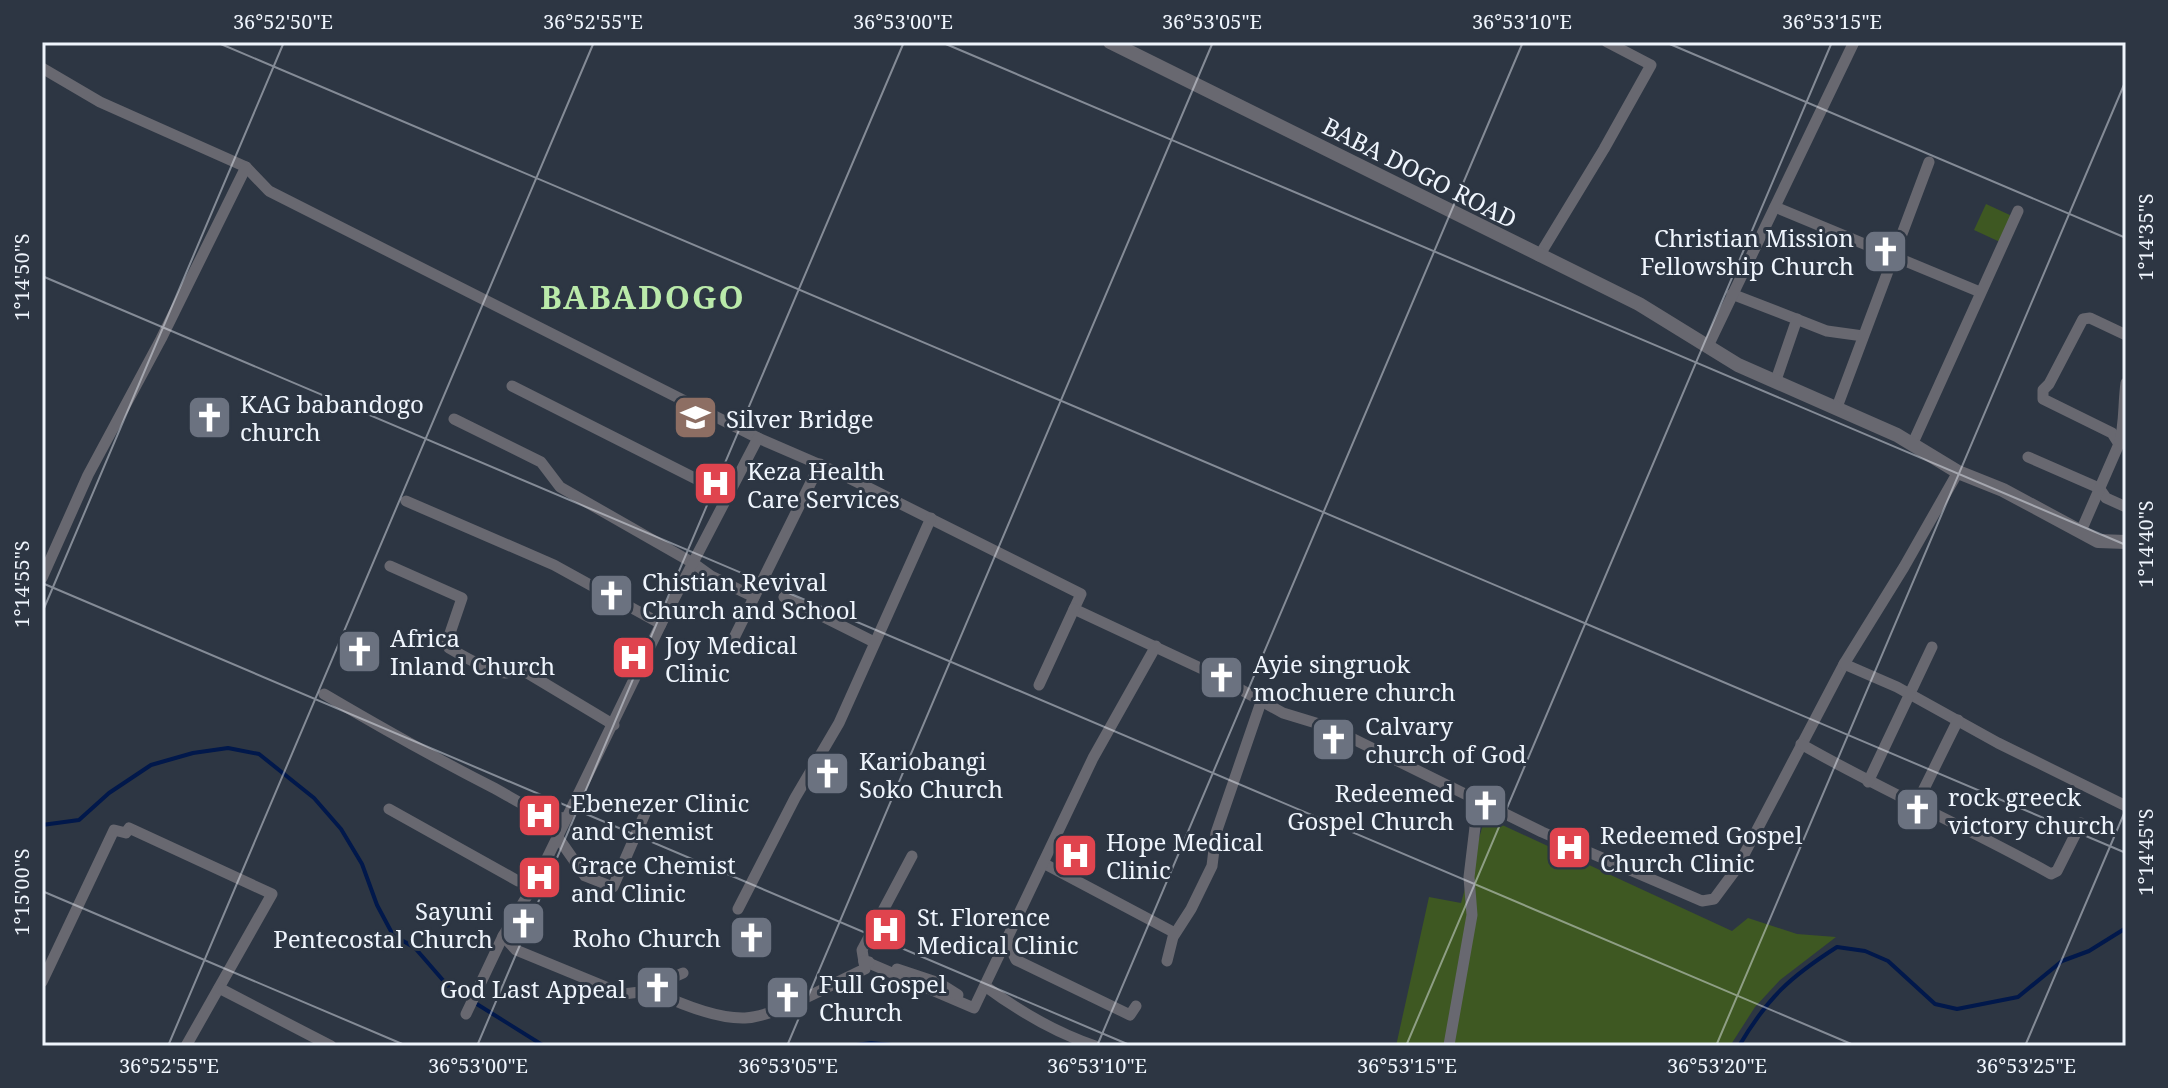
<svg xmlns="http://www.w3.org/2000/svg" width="2168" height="1088" viewBox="0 0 2168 1088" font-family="'Noto Serif',serif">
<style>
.green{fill:#3e5822}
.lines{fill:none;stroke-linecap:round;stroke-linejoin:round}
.stream{stroke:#01184b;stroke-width:4}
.minor{stroke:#686870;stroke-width:11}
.tertiary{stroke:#686870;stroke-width:14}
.ticks{fill:none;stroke:#eff5fd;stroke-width:2;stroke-opacity:0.45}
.labels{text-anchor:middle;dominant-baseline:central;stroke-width:6;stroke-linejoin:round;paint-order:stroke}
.street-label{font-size:24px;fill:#eff5fd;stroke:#2d3643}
.poi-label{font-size:24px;fill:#eff5fd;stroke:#2d3643;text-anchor:start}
.district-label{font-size:32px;font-weight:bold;letter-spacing:2px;fill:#baeaaa;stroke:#2d3643}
.neatline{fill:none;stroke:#eff5fd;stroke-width:3}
.ticks-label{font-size:20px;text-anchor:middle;fill:#eff5fd}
</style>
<rect width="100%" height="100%" fill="#2d3643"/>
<!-- green -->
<g class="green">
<polygon points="1986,204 2012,216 2000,242 1974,230"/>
<polygon points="1485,817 1732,931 1748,918 1797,934 1836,937 1780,980 1755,1007 1730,1046 1396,1046 1429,897 1461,903"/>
</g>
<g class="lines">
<!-- stream -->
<g class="stream">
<polyline points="42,825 79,820 109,793 151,765 193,753 228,748 259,754 314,798 341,829 362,864 377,905 393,935 415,948 448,986 544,1046"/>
<polyline points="849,1046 871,1043 902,1046"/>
<path d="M1739,1046C1768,997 1790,977 1837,947L1865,951L1888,961L1935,1004L1957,1009L2018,997L2062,961L2089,951L2126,928"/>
</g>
<!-- minor -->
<g class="minor">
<polyline points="42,68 100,102 246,167 269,191 758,438 839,473 1081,594 1074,609 1211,673 1283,713 1329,727 1542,832 1702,901 1714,899 1737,868 1844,664"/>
<polyline points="1775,207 1980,292"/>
<polyline points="1539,256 1604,149 1651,65 1607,42"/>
<polyline points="1732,294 1827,331 1863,336"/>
<polyline points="1708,346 1854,42"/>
<polyline points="1776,380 1797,319"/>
<polyline points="512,386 728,495"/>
<polyline points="1837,407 1929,162"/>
<polyline points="454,419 541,462 560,487 693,563 711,576 754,597"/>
<polyline points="2119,444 2112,433 2043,399 2043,390 2049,384 2083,319 2090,318 2126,335"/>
<polyline points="1912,445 2018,211"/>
<polyline points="2028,457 2099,488 2106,498 2126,507"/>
<polyline points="1958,472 1904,567 1844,664 1897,687 1998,743 2126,806"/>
<polyline points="406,501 554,565 661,624"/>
<path d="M2081,531L2119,444C2125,425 2123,403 2126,383"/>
<path d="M390,566L462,598L447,642L449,648C461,655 493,673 505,673C514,672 515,668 524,671L614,725"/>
<polyline points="42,578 88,475 161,339 246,167"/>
<polyline points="784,597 874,642"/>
<polyline points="729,648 820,464"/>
<polyline points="1039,685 1074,609"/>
<path d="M324,694C380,727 435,758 492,787C515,799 539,817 565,818"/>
<path d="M1801,744C1883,791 1969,828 2051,874L2057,871L2081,823"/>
<polyline points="1868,782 1932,647"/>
<polyline points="1916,805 1958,720"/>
<polyline points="389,809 518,881 535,883"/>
<polyline points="557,836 585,876 613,887 650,802"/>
<polyline points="1043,863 1175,933"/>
<polyline points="738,909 795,798 839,723 931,518"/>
<polyline points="503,936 516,950 623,994 640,992 683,973"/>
<polyline points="1007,941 1016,960 1130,1015 1136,1006"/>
<polyline points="864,961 974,1008 1093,758 1156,646"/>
<polyline points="1167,961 1173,937 1191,909 1212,866 1216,833 1261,702"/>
<polyline points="865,968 862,950 912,856"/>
<polyline points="897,969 939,983 958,995"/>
<polyline points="42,982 114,830 126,833 129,828 272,894 186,1046"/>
<path d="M985,986C1020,1012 1054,1032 1095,1046"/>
<polyline points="219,988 331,1046"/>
<path d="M651,990C676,1002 717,1019 745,1018C779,1016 832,983 865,969L864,961L869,962"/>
<polyline points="466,1014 503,936 535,883 661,624 758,438"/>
<polyline points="1449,1045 1472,915 1469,877 1478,802"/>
</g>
<!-- tertiary -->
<polyline class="tertiary" points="1110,42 1639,304 1738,365 1897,435 1958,472 2003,490 2098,541 2126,542"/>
</g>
<!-- ticks -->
<path class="ticks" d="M216,42L2126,853M941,42L2126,545M1665,42L2126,238M42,276L1856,1046M42,583L1132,1046M42,613L284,42M42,891L407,1046M168,1046L594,42M477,1046L904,42M787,1046L1213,42M1097,1046L1523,42M1406,1046L1832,42M1716,1046L2126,80M2025,1046L2126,809"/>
<!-- icons -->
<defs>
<symbol id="church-square" viewBox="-11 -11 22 22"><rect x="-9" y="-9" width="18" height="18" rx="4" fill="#6b7280" stroke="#2d3643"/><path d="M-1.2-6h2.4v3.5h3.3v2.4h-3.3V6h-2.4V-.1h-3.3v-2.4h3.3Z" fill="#fff"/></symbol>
<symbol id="university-square" viewBox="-11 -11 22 22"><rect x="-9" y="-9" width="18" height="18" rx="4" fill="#8d6e63" stroke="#2d3643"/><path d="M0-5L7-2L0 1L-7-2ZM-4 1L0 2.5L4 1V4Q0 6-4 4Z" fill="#fff"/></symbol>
<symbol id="hospital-square" viewBox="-11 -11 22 22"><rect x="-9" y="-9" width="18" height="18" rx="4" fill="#e0444e" stroke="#2d3643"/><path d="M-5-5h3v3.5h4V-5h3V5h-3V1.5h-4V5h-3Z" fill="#fff"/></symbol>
</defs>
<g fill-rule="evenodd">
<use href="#church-square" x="1860" y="226" width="51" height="51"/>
<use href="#church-square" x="184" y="392" width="51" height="51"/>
<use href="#university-square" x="670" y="392" width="51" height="51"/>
<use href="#hospital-square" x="690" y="458" width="51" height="51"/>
<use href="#church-square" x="586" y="570" width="51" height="51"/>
<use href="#church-square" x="334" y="626" width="51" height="51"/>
<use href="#hospital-square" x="608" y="632" width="51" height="51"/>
<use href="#church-square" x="1196" y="652" width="51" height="51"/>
<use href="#church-square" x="1308" y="714" width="51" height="51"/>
<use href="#church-square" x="802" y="748" width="51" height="51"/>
<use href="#church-square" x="1460" y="780" width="51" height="51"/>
<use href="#church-square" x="1892" y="784" width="51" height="51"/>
<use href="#hospital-square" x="514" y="790" width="51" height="51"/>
<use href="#hospital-square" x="1544" y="822" width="51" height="51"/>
<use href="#hospital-square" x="1050" y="830" width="51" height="51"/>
<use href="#hospital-square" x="514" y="852" width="51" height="51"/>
<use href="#church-square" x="498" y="898" width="51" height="51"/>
<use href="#hospital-square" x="860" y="904" width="51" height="51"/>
<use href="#church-square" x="726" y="912" width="51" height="51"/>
<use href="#church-square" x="632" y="962" width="51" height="51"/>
<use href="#church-square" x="762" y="972" width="51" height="51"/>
</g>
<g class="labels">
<!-- street labels -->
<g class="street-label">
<text transform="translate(1420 172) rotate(27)">BABA DOGO ROAD</text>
</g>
<!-- poi labels -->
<g class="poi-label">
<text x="1854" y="237" text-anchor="end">Christian Mission<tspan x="1854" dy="28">Fellowship Church</tspan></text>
<text x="240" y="403">KAG babandogo<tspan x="240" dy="28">church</tspan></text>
<text x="726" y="418">Silver Bridge</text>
<text x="747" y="470">Keza Health<tspan x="747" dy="28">Care Services</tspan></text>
<text x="642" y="581">Chistian Revival<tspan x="642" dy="28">Church and School</tspan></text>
<text x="390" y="637">Africa<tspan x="390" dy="28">Inland Church</tspan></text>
<text x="665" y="644">Joy Medical<tspan x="665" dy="28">Clinic</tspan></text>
<text x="1253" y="663">Ayie singruok<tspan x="1253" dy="28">mochuere church</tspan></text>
<text x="1365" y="725">Calvary<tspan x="1365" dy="28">church of God</tspan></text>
<text x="859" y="760">Kariobangi<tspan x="859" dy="28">Soko Church</tspan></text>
<text x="1454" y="792" text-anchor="end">Redeemed<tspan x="1454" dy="28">Gospel Church</tspan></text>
<text x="1948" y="796">rock greeck<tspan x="1948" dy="28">victory church</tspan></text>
<text x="571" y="802">Ebenezer Clinic<tspan x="571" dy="28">and Chemist</tspan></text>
<text x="1600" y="834">Redeemed Gospel<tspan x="1600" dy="28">Church Clinic</tspan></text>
<text x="1106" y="841">Hope Medical<tspan x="1106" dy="28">Clinic</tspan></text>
<text x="571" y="864">Grace Chemist<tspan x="571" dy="28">and Clinic</tspan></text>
<text x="493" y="910" text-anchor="end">Sayuni<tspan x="493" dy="28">Pentecostal Church</tspan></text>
<text x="917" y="916">St. Florence<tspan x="917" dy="28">Medical Clinic</tspan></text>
<text x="721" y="937" text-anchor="end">Roho Church</text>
<text x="819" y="983">Full Gospel<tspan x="819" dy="28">Church</tspan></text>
<text x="626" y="988" text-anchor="end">God Last Appeal</text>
</g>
<!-- district labels -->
<g class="district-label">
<text x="643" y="296">BABADOGO</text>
</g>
</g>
<!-- border -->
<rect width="2168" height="1088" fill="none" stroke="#2d3643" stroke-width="88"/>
<rect x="44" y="44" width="2080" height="1000" class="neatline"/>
<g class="ticks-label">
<text x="283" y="29">36°52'50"E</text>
<text x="593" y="29">36°52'55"E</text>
<text x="903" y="29">36°53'00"E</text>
<text x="1212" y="29">36°53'05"E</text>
<text x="1522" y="29">36°53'10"E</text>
<text x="1832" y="29">36°53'15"E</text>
<text transform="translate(2146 237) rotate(-90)" y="7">1°14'35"S</text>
<text transform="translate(22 277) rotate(-90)" y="7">1°14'50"S</text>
<text transform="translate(2146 544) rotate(-90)" y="7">1°14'40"S</text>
<text transform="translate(22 584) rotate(-90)" y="7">1°14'55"S</text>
<text transform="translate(2146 852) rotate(-90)" y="7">1°14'45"S</text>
<text transform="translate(22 892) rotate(-90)" y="7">1°15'00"S</text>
<text x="169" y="1073">36°52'55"E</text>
<text x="478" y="1073">36°53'00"E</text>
<text x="788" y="1073">36°53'05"E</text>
<text x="1097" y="1073">36°53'10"E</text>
<text x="1407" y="1073">36°53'15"E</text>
<text x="1717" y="1073">36°53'20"E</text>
<text x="2026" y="1073">36°53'25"E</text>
</g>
</svg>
